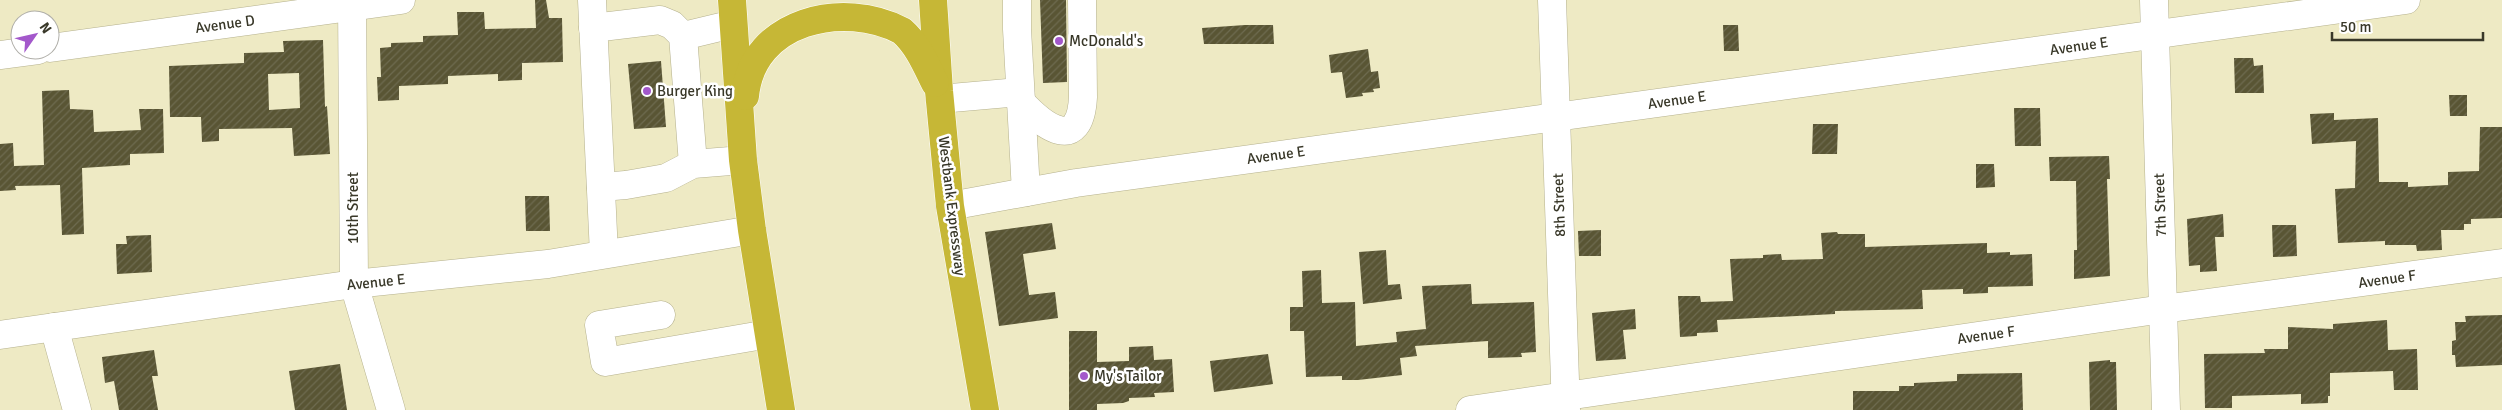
<svg xmlns="http://www.w3.org/2000/svg" width="2502" height="410" viewBox="0 0 2502 410" font-family="Signika,sans-serif">
<style>
.building{fill:url(#building-hatch);fill-rule:evenodd}
.lines{fill:none;stroke-linecap:round;stroke-linejoin:round}
.minor-casing{stroke:#b5b18d;stroke-width:29}
.highway-casing{stroke:#fff;stroke-width:29}
.minor{stroke:#fff;stroke-width:28}
.highway{stroke:#c6b736;stroke-width:28}
.poi-dot{fill:#a358cb;stroke:#fff;stroke-width:2}
.labels{text-anchor:middle;dominant-baseline:central;stroke-width:5;stroke-linejoin:round;paint-order:stroke}
.street-label{font-size:15px;fill:#393829;stroke:#fff}
.poi-label{font-size:15px;fill:#393829;stroke:#fff;text-anchor:start}
</style>
<defs>
<pattern id="building-hatch" width="6" height="6" patternUnits="userSpaceOnUse" patternTransform="scale(1.25)"><rect width="6" height="6" fill="#595534"/><path d="M-1 1l2-2M0 6l6-6M5 7l2-2" fill="none" stroke="#6e6b50"/></pattern>
</defs>
<rect width="100%" height="100%" fill="#eeeac4"/>
<!-- building -->
<g class="building">
<polygon points="535,0 546,0 549,18 562,18 563,62 522,63 522,80 498,81 498,74 448,76 448,84 399,86 399,100 378,101 377,77 381,77 380,48 391,47 391,43 423,42 423,36 458,35 457,12 484,12 485,29 536,28"/>
<polygon points="1040,0 1066,0 1067,82 1043,83"/>
<polygon points="1245,25 1273,25 1274,44 1204,44 1202,28"/>
<polygon points="1723,25 1738,25 1739,51 1724,51"/>
<path d="M323,40L325,107L327,106L330,154L294,156L292,128L219,129V141L202,142L201,117H170L169,66L244,63V53L284,52L283,41ZM299,73L300,108L269,110L268,74Z"/>
<polygon points="1368,49 1371,72 1378,71 1380,88 1373,89 1374,92 1362,93 1363,96 1346,98 1342,72 1331,73 1329,55"/>
<polygon points="2234,58 2253,58 2254,66 2263,65 2264,93 2235,93"/>
<polygon points="661,61 666,127 634,129 628,64"/>
<polygon points="69,90 70,109 93,110 94,132 141,130 139,109 163,109 164,153 130,154 130,165 82,168 84,234 62,235 60,185 15,186 16,190 0,191 0,144 13,143 14,166 44,165 42,91"/>
<polygon points="2449,95 2467,95 2467,116 2450,116"/>
<polygon points="2014,108 2040,108 2041,146 2015,146"/>
<polygon points="2334,113 2334,120 2378,118 2379,182 2408,182 2408,187 2448,185 2448,172 2479,171 2480,127 2502,127 2502,218 2471,219 2471,224 2464,224 2464,230 2441,230 2442,250 2417,251 2416,245 2385,245 2385,241 2338,243 2335,189 2355,188 2356,141 2312,144 2310,114"/>
<polygon points="1813,124 1838,124 1837,154 1812,154"/>
<polygon points="2109,156 2110,179 2107,179 2110,276 2074,279 2074,250 2077,250 2076,181 2050,181 2049,157"/>
<polygon points="1976,164 1994,164 1995,187 1976,188"/>
<polygon points="525,196 549,196 550,231 526,231"/>
<polygon points="2223,214 2224,237 2215,237 2217,271 2200,272 2200,265 2189,266 2187,219"/>
<polygon points="1052,223 1056,249 1023,254 1029,295 1055,292 1058,318 999,326 985,232"/>
<polygon points="2272,225 2296,225 2297,256 2273,257"/>
<polygon points="1601,230 1601,256 1579,256 1578,231"/>
<polygon points="1837,232 1838,234 1865,234 1865,247 1987,243 1987,253 2010,252 2010,255 2032,254 2033,286 1988,287 1988,293 1963,294 1963,289 1922,290 1923,309 1835,311 1835,314 1717,320 1718,332 1697,333 1697,336 1680,337 1678,296 1700,296 1701,302 1733,301 1730,259 1763,258 1763,255 1781,254 1782,260 1823,259 1821,233"/>
<polygon points="151,235 152,272 117,274 116,244 127,244 126,236"/>
<polygon points="1386,250 1388,285 1400,284 1402,299 1363,304 1359,252"/>
<polygon points="1321,270 1322,303 1355,302 1356,346 1397,342 1396,332 1426,329 1422,286 1471,284 1472,304 1534,302 1536,352 1521,353 1522,357 1488,358 1488,341 1415,346 1417,356 1400,358 1402,375 1358,380 1342,380 1342,376 1306,377 1304,331 1290,331 1290,307 1303,307 1302,271"/>
<polygon points="1635,309 1636,329 1623,330 1626,359 1596,361 1592,313"/>
<polygon points="2502,315 2502,365 2456,367 2455,355 2452,355 2452,341 2456,340 2455,322 2466,322 2465,316"/>
<polygon points="2387,320 2388,350 2417,349 2418,390 2394,390 2393,371 2330,373 2330,396 2328,396 2328,403 2301,404 2301,394 2232,396 2232,408 2205,408 2204,354 2265,353 2264,349 2288,349 2288,327 2333,329 2333,324"/>
<polygon points="1069,331 1097,331 1097,362 1129,361 1129,347 1153,346 1154,360 1172,359 1174,392 1154,393 1155,397 1129,398 1129,401 1123,403 1097,404 1097,410 1069,410"/>
<polygon points="154,350 158,376 152,376 158,410 119,410 114,381 105,383 102,357"/>
<polygon points="1268,354 1273,384 1214,392 1210,361"/>
<polygon points="2110,360 2110,362 2116,362 2117,410 2090,410 2089,362"/>
<polygon points="340,364 347,410 295,410 289,371"/>
<polygon points="2022,373 2023,410 1853,410 1853,391 1899,391 1899,386 1914,386 1914,383 1957,381 1957,374"/>
</g>
<g class="lines">
<defs>
<g id="minor">
<polyline points="352,0 354,284 391,410"/>
<polyline points="592,0 604,254"/>
<polyline points="1017,0 1017,29 1026,192"/>
<polyline points="1552,0 1566,410"/>
<polyline points="2154,0 2166,410"/>
<polyline points="593,28 660,20 672,25 683,36 693,164"/>
<polyline points="683,36 733,24"/>
<polyline points="50,48 401,0"/>
<polyline points="0,55 38,50"/>
<polyline points="940,99 1020,92"/>
<path d="M1020,101C1044,127 1080,154 1083,97L1082,0"/>
<polyline points="601,187 626,185 666,178 693,164 743,160"/>
<polyline points="950,206 1076,183 2406,0"/>
<polyline points="661,315 599,325 605,362 768,334"/>
<polyline points="54,327 77,410"/>
<polyline points="0,335 354,284 548,264 752,230"/>
<polyline points="1470,410 2163,309 2502,263"/>
</g>
<g id="highway">
<polyline points="732,0 743,160 752,230 781,410"/>
<polyline points="933,0 939,91 950,206 985,410"/>
<path d="M745,96C752,20 844,0 902,31C918,45 926,65 935,83"/>
</g>
</defs>
<!-- minor casing -->
<use href="#minor" class="minor-casing"/>
<!-- highway casing -->
<use href="#highway" class="highway-casing"/>
<!-- minor -->
<use href="#minor" class="minor"/>
<!-- highway -->
<use href="#highway" class="highway"/>
</g>
<!-- markers -->
<g class="poi-dot">
<circle cx="1059" cy="41" r="5"/>
<circle cx="647" cy="91" r="5"/>
<circle cx="1084" cy="376" r="5"/>
</g>
<g class="labels">
<!-- street labels -->
<g class="street-label">
<text transform="translate(225 24) rotate(-8)">Avenue D</text>
<text transform="translate(2079 46) rotate(-8)">Avenue E</text>
<text transform="translate(1677 100) rotate(-8)">Avenue E</text>
<text transform="translate(1276 155) rotate(-8)">Avenue E</text>
<text transform="translate(1559 205) rotate(-92)">8th Street</text>
<text transform="translate(2160 205) rotate(-92)">7th Street</text>
<text transform="translate(952 206) rotate(83)">Westbank Expressway</text>
<text transform="translate(353 208) rotate(-90)">10th Street</text>
<text transform="translate(2387 279) rotate(-8)">Avenue F</text>
<text transform="translate(376 282) rotate(-6)">Avenue E</text>
<text transform="translate(1986 335) rotate(-8)">Avenue F</text>
</g>
<!-- poi labels -->
<g class="poi-label">
<text x="1069" y="41">McDonald's</text>
<text x="657" y="91">Burger King</text>
<text x="1094" y="376">My's Tailor</text>
</g>
</g>
<!-- north arrow -->
<g transform="translate(35 35) rotate(56)"><circle r="24" fill="#ffffff" stroke="#b0afa9"/>
<path d="M0-4L9 19L0 12L-9 19Z" fill="#a358cb"/>
<text y="-8" font-size="14" font-weight="bold" text-anchor="middle" fill="#393829">N</text>
</g>
<!-- scale -->
<path d="M2332 32v8h151v-8" fill="none" stroke="#393829" stroke-width="2.5"/>
<text x="2340" y="32" font-size="15" fill="#393829" stroke="#ffffff" stroke-width="4" paint-order="stroke">50 m</text>
</svg>
